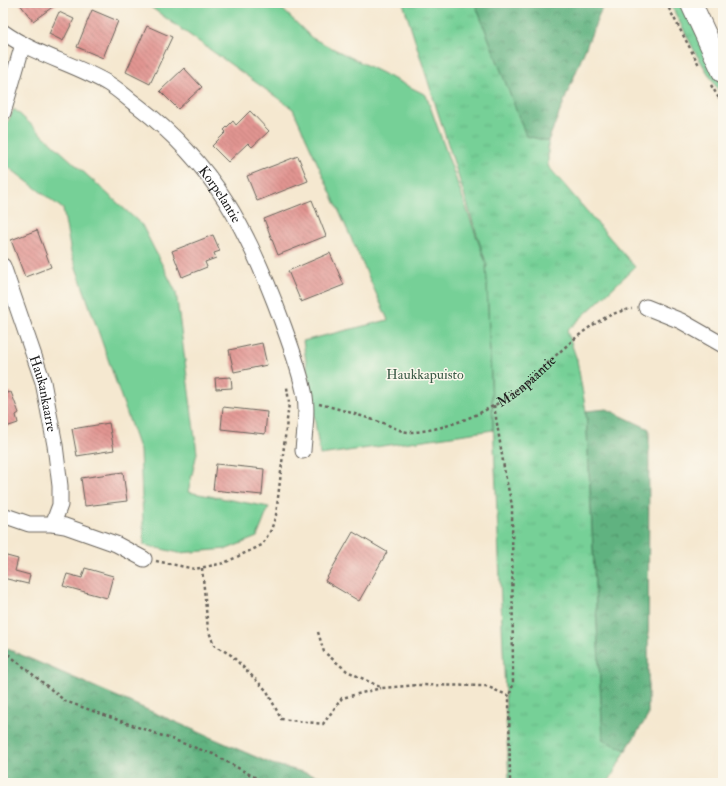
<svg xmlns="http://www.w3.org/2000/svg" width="726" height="786" viewBox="0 0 726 786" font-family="'IM FELL Double Pica',serif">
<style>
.grass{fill:url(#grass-tufts);stroke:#49765a}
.forest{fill:url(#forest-crowns);stroke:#3e674e}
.park{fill:#76d097;stroke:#49765a}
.building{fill:url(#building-back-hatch)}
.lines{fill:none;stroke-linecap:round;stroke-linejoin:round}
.street-casing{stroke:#68635b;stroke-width:17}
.secondary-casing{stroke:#68635b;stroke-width:23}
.path{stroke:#68635b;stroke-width:2.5;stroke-dasharray:3 3;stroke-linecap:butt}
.street{stroke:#fff;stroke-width:15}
.secondary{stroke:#fff;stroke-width:21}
.labels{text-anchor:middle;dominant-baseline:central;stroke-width:3;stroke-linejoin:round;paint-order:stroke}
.street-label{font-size:14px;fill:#1c1c1c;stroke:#fbf7ec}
.park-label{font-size:14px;fill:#3c5b47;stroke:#fbf7ec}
</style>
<defs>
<pattern id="grass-tufts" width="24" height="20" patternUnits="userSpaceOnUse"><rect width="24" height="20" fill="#76d097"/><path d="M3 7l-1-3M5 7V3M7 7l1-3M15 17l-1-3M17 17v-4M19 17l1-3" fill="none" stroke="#66b282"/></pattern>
<pattern id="forest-crowns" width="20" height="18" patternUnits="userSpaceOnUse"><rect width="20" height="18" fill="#60b280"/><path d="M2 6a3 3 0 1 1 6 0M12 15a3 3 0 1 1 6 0" fill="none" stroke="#4e9068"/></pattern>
<pattern id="building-back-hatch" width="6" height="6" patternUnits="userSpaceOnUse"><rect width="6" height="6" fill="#e29592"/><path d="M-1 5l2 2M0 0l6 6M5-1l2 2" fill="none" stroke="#b67976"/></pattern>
</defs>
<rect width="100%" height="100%" fill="#fbf7ec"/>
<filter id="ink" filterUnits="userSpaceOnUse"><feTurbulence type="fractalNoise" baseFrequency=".025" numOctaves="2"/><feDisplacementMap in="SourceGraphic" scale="8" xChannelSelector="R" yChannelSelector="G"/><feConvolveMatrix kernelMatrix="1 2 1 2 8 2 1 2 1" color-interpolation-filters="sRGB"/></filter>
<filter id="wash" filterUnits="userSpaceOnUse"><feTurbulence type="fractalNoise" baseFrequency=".012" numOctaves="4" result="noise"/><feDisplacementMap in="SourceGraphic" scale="16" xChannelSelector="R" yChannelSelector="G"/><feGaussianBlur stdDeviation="0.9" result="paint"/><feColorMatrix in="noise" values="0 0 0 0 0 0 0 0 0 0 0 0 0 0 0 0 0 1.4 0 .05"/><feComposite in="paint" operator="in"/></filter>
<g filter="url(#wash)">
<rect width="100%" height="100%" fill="#f5e8d0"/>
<!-- grass -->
<g class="grass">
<polygon points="403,3 475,3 526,135 548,141 548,166 635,267 567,331 577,360 586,411 603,740 626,750 608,783 509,783 486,263"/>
<polygon points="670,3 683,3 723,90 723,98 695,52"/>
</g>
<!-- forest -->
<g class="forest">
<polygon points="475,3 604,3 548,141 526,136"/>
<polygon points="607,409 649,429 648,716 626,750 603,740 586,411"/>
<polygon points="3,647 272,764 345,783 3,783"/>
</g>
<!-- park -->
<g class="park">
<polygon points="145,3 276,3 312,38 426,95 486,263 493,430 320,455 303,341 388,320 293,109"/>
<polygon points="14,109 142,225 176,292 197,453 188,492 269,507 257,537 227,549 179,553 144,545 140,451 71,253 63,209 3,163 3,132"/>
</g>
<g id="blocks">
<!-- building -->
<g class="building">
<polygon points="19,3 58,3 33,21"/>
<polygon points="296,3 309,3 303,10"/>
<polygon points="92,10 118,21 103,58 77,47"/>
<polygon points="59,12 74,19 63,41 49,34"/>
<polygon points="147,26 172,37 150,84 126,72"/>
<polygon points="184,68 202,87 178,109 160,91"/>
<polygon points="250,111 269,131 252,147 248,143 228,162 212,146 226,132 224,130 233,121 236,125"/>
<polygon points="298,156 308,181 257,201 247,176"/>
<polygon points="312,200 326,236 278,255 264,219"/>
<polygon points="37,230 51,267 25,277 11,240"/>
<polygon points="213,235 220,251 214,253 216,258 205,262 207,267 182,277 172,251"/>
<polygon points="330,253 344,285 301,302 288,271"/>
<polygon points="262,343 267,365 234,372 229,350"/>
<polygon points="231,377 232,388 216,389 215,378"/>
<polygon points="3,386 7,393 11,392 19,413 16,415 18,423 3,428"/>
<polygon points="223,407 267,412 265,434 221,429"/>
<polygon points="109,423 114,450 77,456 72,429"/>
<polygon points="216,464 264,469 262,495 213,490"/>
<polygon points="123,472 127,501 85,506 81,478"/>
<polygon points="353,532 387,552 359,601 325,581"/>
<polygon points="3,555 18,559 15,571 30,575 28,584 3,578"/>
<polygon points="85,568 113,576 107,598 63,586 67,574 82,578"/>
</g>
</g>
</g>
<g filter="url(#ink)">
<use href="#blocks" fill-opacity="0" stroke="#68635b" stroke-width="1"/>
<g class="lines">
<defs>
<g id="street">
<path id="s2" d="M3,32C35,55 76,64 109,84C119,90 128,99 138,106C215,165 248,230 281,319C290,344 300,370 305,396C308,414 304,434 303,451"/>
<polyline points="3,113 23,44"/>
<path id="s3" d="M3,266L43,382L55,445L60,486V505L53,524"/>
<polyline points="646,307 681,321 723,345"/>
<polyline points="3,515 29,524 53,524 65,526 116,544 144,559"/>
</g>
<polyline id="secondary" points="691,3 723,72"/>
</defs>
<!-- street casing -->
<use href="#street" class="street-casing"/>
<!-- secondary casing -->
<use href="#secondary" class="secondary-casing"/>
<!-- path -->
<g class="path">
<polyline points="666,3 699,65"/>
<polyline points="711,85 723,105"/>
<path id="s1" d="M319,404C341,409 361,416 383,423C391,426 403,433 411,432C445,431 488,412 515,392C547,368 590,313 632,309"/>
<polyline points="494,405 505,474 512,505 513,685 509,696"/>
<polyline points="156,561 195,569 224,563 262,545 271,530 276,515 289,403 287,387"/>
<polyline points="202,568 208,629 214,645 231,655 267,691 281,719 323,724 342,698 381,688"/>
<polyline points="318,632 324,652 347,671 382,688 418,685 486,686 509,696 510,783"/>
<polyline points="3,652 8,654 65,701 213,754 265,783"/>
</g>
<!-- street -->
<use href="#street" class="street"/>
<!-- secondary -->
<use href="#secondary" class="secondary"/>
</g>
</g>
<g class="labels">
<!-- street labels -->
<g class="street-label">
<text stroke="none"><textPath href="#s2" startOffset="276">Korpelantie</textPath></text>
<text stroke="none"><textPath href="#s1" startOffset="225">Mäenpääntie</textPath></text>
<text stroke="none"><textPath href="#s3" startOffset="134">Haukankaarre</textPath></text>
</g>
<!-- park labels -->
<g class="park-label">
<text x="425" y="374">Haukkapuisto</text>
</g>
</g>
<!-- margin -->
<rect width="726" height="786" fill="none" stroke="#fbf7ec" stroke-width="16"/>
</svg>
